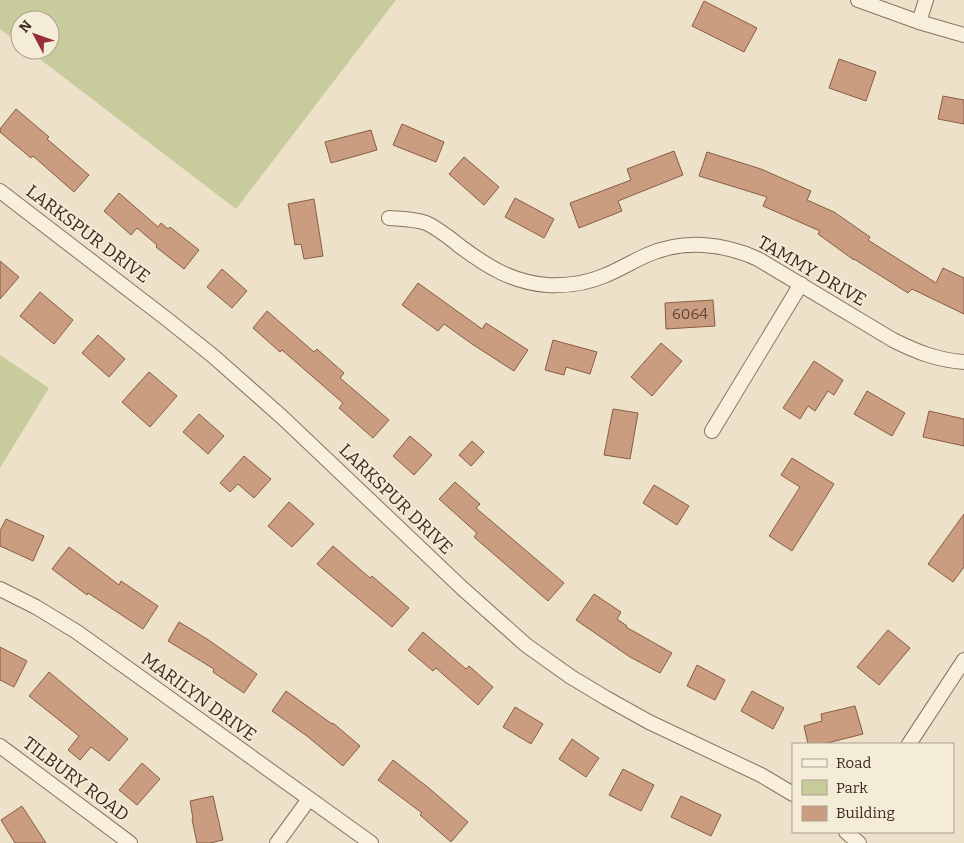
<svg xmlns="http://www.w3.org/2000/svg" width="964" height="843" viewBox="0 0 964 843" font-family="Bitter,serif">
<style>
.green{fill:#c8cc9d}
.building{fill:#ca9d80;stroke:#885d44}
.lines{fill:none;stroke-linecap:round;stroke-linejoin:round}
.street-casing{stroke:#89745e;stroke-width:16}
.street{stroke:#f8efdc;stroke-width:14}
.labels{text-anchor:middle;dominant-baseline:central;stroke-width:4;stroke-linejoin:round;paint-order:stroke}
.number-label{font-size:15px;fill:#5e4839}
.street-label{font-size:18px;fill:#3a2c21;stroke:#f5ecd8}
</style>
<rect width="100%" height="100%" fill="#ede1c9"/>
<!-- green -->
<g class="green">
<polygon points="0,0 396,0 236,209 28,50 50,50 50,20 20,20 20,44 0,29"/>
<polygon points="0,355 49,388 0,468"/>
</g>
<!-- building -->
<g class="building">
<polygon points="704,1 757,28 744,52 692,26"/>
<polygon points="839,59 876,72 866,101 829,88"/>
<polygon points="943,96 964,100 964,124 938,119"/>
<polygon points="16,109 49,137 47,139 89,175 74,192 33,156 31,158 0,132 0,129"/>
<polygon points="402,124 444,142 436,162 393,145"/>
<polygon points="371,130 377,150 331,163 325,142"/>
<polygon points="674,151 683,175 618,201 622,211 579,228 570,203 631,180 627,169"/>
<polygon points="707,152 761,169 811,191 807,200 834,212 870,237 868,240 936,283 943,268 964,278 964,314 912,289 908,293 854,259 854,260 818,234 820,231 763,206 767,197 699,176"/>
<polygon points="464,157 499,187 484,205 449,174"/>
<polygon points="119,193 158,227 161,223 168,229 170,227 199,250 184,269 156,247 157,245 137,228 131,235 104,211"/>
<polygon points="515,198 554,219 544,238 505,217"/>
<polygon points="314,199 323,256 304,259 301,244 295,245 288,204"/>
<polygon points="0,261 19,277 0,299"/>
<polygon points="222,269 247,291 232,308 207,287"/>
<polygon points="418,283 482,329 486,323 528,350 514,371 472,344 444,324 438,331 402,305"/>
<polygon points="40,292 73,320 54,344 20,316"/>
<polygon points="713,300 715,326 666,329 665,303"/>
<polygon points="267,311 314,352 317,349 344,373 340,378 389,420 373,438 339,408 343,403 282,350 280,352 253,328"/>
<polygon points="98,335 125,359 109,377 82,353"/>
<polygon points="553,340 597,352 590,374 566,367 564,375 545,370"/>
<polygon points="661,343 682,361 652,396 631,377"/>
<polygon points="814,361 843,380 834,395 828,391 815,411 808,406 800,419 783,408"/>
<polygon points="149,372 177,396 150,427 122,402"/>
<polygon points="867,391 905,413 892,436 854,414"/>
<polygon points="613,409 638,413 630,459 604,455"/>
<polygon points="929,411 964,419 964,446 923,437"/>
<polygon points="199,414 224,436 208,454 183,432"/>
<polygon points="410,436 432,455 414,475 393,456"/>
<polygon points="472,441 484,452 471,466 459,455"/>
<polygon points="244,456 271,479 254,498 238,484 230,492 220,483"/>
<polygon points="792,458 834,484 792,551 769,536 800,487 781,475"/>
<polygon points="455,482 480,504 476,508 564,583 548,601 474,537 477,533 439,499"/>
<polygon points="654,485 689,506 677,525 643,503"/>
<polygon points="289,502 314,524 292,547 268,526"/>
<polygon points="964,514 964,567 953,582 928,564"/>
<polygon points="6,519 44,536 33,561 0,546 0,531"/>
<polygon points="333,546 370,578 372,576 409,608 392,627 317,564"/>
<polygon points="69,547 119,585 121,581 158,606 143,629 88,593 87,595 52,569"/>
<polygon points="594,594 621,612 617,619 627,626 626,627 672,653 660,673 630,657 576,620"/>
<polygon points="179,622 207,639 257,674 244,693 213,672 214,669 168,641"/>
<polygon points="888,630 910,648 879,685 857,667"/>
<polygon points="423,632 466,669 469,666 493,687 478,705 436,668 433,671 408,650"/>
<polygon points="0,647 27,661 14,687 0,680"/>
<polygon points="697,665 725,680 715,700 687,686"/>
<polygon points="49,672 128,739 109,761 91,747 80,760 68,750 79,736 29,696"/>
<polygon points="286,691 332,724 333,723 360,746 343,766 307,736 272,711"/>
<polygon points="752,691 784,708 773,729 741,711"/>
<polygon points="855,706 863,734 823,744 808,744 804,726 822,721 821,714"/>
<polygon points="515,707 543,724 531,744 503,727"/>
<polygon points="572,739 599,758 586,777 559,759"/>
<polygon points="393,760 430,789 468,822 451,842 420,815 422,813 378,780"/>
<polygon points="142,763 160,779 137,805 119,790"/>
<polygon points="623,769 654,785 641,811 609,795"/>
<polygon points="213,796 223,840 210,843 197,843 192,819 193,819 190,801"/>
<polygon points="681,796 721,815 711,836 671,817"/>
<polygon points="22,806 46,843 15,843 1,820"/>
</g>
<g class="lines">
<defs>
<g id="street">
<polyline points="858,0 919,22 964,35"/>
<polyline points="919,22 926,0"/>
<polyline points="0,191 168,320 213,356 282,417 462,588 526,645 571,677 606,698 649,722 761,775 793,794"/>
<path d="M389,218C400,219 415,219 426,223C439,229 450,238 461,247C488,267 512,282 547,285C567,286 588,283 606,275C621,269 633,261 647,255C683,239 723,243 758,259L893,340C917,352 937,360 964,362"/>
<polyline points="712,431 801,284"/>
<polyline points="0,589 36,607 77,632 371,843"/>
<polyline points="909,744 964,660"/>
<polyline points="0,746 130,843"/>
<polyline points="846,832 859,843"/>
<polyline points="277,843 309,799"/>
</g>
</defs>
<!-- street casing -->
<use href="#street" class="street-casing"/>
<!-- street -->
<use href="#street" class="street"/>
</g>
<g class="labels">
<!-- number labels -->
<g class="number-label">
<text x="690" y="314">6064</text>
</g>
<!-- street labels -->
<g class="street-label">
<text transform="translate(88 234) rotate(37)">LARKSPUR DRIVE</text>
<text transform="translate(812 271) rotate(30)">TAMMY DRIVE</text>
<text transform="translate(396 499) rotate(44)">LARKSPUR DRIVE</text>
<text transform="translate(199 697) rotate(36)">MARILYN DRIVE</text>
<text transform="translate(76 779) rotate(37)">TILBURY ROAD</text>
</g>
</g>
<!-- legend -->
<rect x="792" y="743" width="162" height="90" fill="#f5ecd8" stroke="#aa9f8f"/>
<rect x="802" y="759" width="25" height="8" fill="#f8efdc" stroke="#aa9f8f"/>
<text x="836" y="768" font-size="15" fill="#3a2c21">Road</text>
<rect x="802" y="780" width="25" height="15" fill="#c8cc9d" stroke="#aa9f8f"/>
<text x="836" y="793" font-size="15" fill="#3a2c21">Park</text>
<rect x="802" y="806" width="25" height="15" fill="#ca9d80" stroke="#aa9f8f"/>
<text x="836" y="818" font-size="15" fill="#3a2c21">Building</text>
<!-- north arrow -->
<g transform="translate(35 35) rotate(311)"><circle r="24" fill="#f5ecd8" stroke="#aa9f8f"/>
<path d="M0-4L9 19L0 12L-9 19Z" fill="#973034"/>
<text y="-8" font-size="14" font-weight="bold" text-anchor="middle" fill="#3a2c21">N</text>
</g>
</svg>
